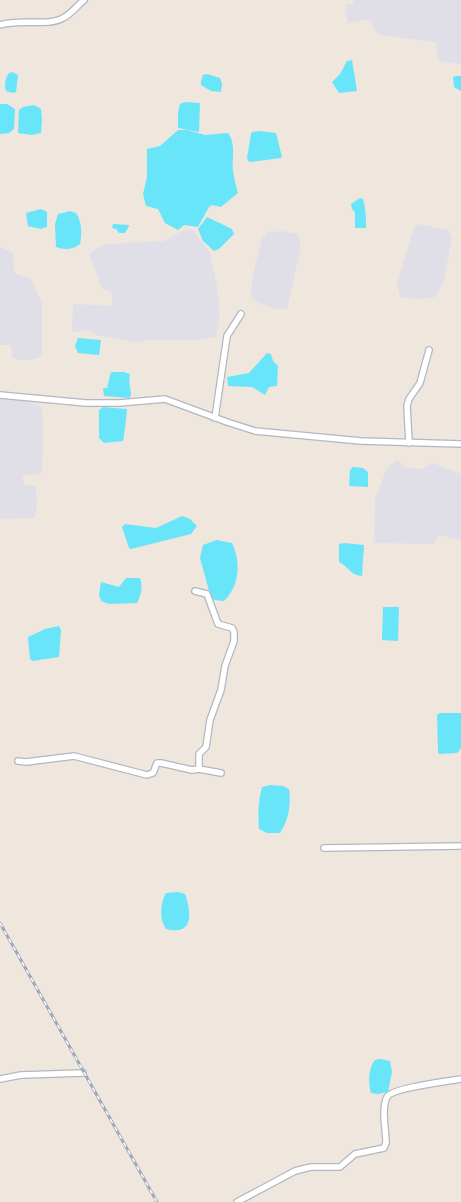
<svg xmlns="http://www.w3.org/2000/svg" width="461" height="1202" viewBox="0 0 461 1202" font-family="Barlow,sans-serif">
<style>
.industrial{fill:#e0dfe7}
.water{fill:#69e5fa}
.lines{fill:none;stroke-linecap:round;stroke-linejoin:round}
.street-casing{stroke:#b2b7c1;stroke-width:8}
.street{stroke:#fff;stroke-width:5.5}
.rail-casing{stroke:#a0a7b9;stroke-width:3}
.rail{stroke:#fff;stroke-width:1.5;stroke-dasharray:4.5;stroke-linecap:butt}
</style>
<rect width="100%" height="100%" fill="#efe6de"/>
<!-- industrial -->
<g class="industrial">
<polygon points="353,0 461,0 461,64 439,61 436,42 378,35 371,22 366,20 348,23 345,4 354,4"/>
<polygon points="419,224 448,230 452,238 443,283 435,297 419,299 400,297 397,284 414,228"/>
<polygon points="184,230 193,230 210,253 217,287 220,313 216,337 199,340 154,340 133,342 97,335 88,330 72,332 73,304 112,306 112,293 102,288 89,254 105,244 164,241"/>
<polygon points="283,231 298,234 301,246 287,309 275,309 259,303 251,297 252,278 262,238 268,232"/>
<polygon points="0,247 13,252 14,273 31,279 42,303 42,350 41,357 31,360 18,360 12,357 11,345 0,345"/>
<polygon points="0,399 22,400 42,407 43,428 42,470 40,474 22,475 24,484 36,486 37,504 35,518 0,519"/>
<polygon points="397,460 406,468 421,469 433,463 461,474 461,540 439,535 433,544 374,543 375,499 387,468"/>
</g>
<!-- water -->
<g class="water">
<polygon points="352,60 357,91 339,93 332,82 340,74 347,61"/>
<path d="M12,72L18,75L16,92L13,93L6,91C4,85 5,79 9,73Z"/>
<polygon points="207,74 220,78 222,84 221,92 211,91 201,85 201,81 203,75"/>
<polygon points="456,76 461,76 461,91 454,87 453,77"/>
<polygon points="185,102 200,103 199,132 178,128 178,112 180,104"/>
<polygon points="0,104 7,104 15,109 14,129 9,133 0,134"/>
<polygon points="34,105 41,109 42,120 41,133 32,135 18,133 19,110 23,107"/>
<path d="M178,130H187L205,135L228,133C236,143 232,159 233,171C234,179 236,186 238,193L221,207L212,205L209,207L198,227L184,225L178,230L165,223L158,209L146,206L143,194L147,177V149L160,146Z"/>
<polygon points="259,131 276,133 282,157 281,158 249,162 247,158 251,134 252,132"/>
<path d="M360,198L363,199C366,209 366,218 366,228H355V212L352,209L351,204Z"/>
<polygon points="41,209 47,212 47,227 41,229 28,226 26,213"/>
<path d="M70,211L76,213C82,222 82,234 80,244C73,250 64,250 56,247L55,224L58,214Z"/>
<polygon points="207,217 232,229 234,234 219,249 214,251 203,241 198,229"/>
<polygon points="113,224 129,225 129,226 125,233 119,233 116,229 112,228"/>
<polygon points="78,338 101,340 99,355 78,353 75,346"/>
<polygon points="267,353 271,354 273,361 278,366 277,386 269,387 265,395 252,387 228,386 227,377 249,373"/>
<path d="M111,372H124L130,374C128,382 131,388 131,396L129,398L104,396L103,388H107Z"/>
<path d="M103,407L127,409C127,411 124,438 123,441L104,443L99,438V410Z"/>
<polygon points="353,467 363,468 368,472 368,487 349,486 350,470"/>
<polygon points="182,516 190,519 197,526 191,534 131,549 129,548 122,527 125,524 156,528"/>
<path d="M217,540L232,543C241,562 240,585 224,601L215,600L211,598L200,558L203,545Z"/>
<path d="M344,543L364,545L362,576C351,576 348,566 339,562V544Z"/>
<path d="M126,578H140C143,586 141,596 137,603L109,604L101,601L99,595L101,582L119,587Z"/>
<polygon points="383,607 399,607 398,641 382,640"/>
<polygon points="59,626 61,630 59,657 33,661 30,659 28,637 45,629"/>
<polygon points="440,713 461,713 461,748 457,753 439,754 438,752 437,715"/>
<path d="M270,785L283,786L289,789C291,804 289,820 280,833H267L259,829C258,814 258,802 262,787Z"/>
<path d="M178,892L185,894C192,914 193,936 166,929C159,919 160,904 166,893Z"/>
<path d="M381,1059L390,1061L392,1072L388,1092L378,1094L371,1093C368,1082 368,1069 375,1060Z"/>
</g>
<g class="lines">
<defs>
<g id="street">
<path d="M0,25C19,18 48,27 63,18C71,14 77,6 84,0"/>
<polyline points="0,395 86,403 119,403 165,399 227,422 255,431 361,441 461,444"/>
<polyline points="215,418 227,336 241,314"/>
<polyline points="409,443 407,406 409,399 420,383 429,350"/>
<polyline points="195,591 207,594 218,624 232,628 234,632 234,641 225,666 221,690 210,720 206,747 199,754 199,769"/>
<polyline points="18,761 26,762 74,756 147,775 153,773 157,763 161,763 192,770 199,769 221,773"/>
<polyline points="324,848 461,846"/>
<polyline points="0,1079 21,1075 83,1073"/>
<path d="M237,1202L295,1171L311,1167H340L355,1154L384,1148L386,1143C386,1130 381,1109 387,1097C391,1088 449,1081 461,1079"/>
</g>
</defs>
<!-- street casing -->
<use href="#street" class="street-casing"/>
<!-- street -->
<use href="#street" class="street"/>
<defs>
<polyline id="rail" points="0,923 157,1202"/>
</defs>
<!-- rail casing -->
<use href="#rail" class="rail-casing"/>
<!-- rail -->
<use href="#rail" class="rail"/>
</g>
</svg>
